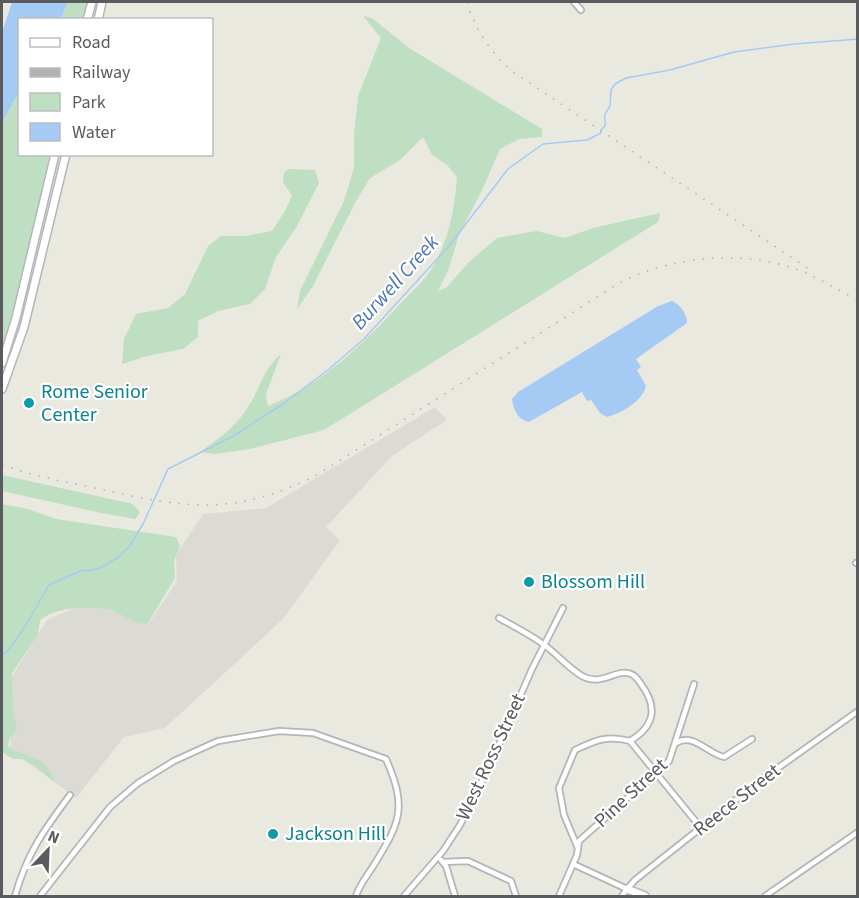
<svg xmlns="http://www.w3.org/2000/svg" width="859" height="898" viewBox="0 0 859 898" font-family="'Source Sans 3',sans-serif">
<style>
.industrial{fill:#dcdad4}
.green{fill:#bfdfc2}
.water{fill:#a5cbf5}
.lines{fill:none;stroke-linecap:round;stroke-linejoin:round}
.stream{stroke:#a5cbf5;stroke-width:1.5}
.street-casing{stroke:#b3b5b9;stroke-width:8}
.secondary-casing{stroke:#b4b6bb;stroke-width:10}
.street{stroke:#fff;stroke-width:4.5}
.secondary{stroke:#fff;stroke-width:7}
.rail{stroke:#b1b2b2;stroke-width:1.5;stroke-dasharray:1.5 8;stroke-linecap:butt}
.culture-dot{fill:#0f9aa8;stroke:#fff;stroke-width:2}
.labels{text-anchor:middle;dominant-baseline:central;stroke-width:4.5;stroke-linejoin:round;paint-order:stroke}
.culture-label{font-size:20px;fill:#0d838f;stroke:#fff;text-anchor:start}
.street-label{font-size:20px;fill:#595b5f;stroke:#fff}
.water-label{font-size:21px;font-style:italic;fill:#4c76b4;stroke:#fff}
</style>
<rect width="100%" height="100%" fill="#eae9e0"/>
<!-- industrial -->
<polygon class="industrial" points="435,407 447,420 392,456 326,527 340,540 283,619 165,728 124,737 76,798 11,750 8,683 47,620 86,603 149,623 177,581 176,555 203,514 266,508"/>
<!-- green -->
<g class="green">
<polygon points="68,2 88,2 82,19 61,20"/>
<path d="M363,16L372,18L409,48L542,129V137L519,139L500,149L483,188L459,235L449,268L438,291L447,287L469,262L497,238L537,231L565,238L593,228L660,213L658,222L324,430L250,449L215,454L200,452C221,437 239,424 251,402C263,382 263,370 281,354L266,394L268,406C321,385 360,347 398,306C408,295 420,285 429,273C448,245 455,209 457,177L447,165L432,155L423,137L400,160L370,178L355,203L313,286L297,309L300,291L344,201L354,168V136L358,96L381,38Z"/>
<polygon points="19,92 20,154 49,155 43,190 26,263 2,351 2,123"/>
<polygon points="289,169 315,170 319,183 296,228 276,257 265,289 250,304 218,311 198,321 198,337 183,349 147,356 122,364 124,339 136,314 168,308 185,294 208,246 221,236 246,236 272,231 285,211 292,196 283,182 284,172"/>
<polygon points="2,475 133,504 140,512 135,519 101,513 2,491"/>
<path d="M2,504L28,509L56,519L176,537L180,546L174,561L175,578L148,623C136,626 129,618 118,613C97,604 58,606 40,620L38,635L12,673L13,713L17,729L10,738L8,746C28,761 46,753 55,783L38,768L22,759H13L2,752Z"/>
</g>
<!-- water -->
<g class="water">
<polygon points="12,2 68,2 61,19 20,20 19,92 2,123 2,32"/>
<path d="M672,301C680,304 687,314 687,323L636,359L641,367L637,370L646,386C642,402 621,413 607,417L600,413L591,400L587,401L582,392L529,422C518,420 513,409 512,399L518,392L658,306Z"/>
</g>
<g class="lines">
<!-- stream -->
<polyline class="stream" points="2,656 11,647 26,625 49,585 80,571 93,570 104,566 117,558 129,547 143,524 168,469 235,435 283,404 329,369 364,339 449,246 508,169 543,144 587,140 601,133 601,130 605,126 605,114 610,106 611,90 615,84 626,78 670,70 734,52 794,44 858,39"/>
<defs>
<g id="street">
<polyline points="574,2 581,10"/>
<polyline points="856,563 858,564"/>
<path d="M499,618C513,626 529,634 543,644C557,654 567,667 582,676C602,687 616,668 631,674C636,676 638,680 641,684C658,707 655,726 630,741"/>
<path d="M676,743C693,732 708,754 724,757L752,739"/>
<path d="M577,846L564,815L559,788L575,750C596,740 607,735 630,741L701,828"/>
<polyline points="441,860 446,866 455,896"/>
<polyline points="443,862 468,861 511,881 516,896"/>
<polyline points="573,864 627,889"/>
<path d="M15,896C27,853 44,830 70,795"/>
<path d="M40,896L110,807L138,783L174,761L218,741L279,731L313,733L386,759C408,809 400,823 372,868C366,877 359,886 356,896"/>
<polyline points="404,896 443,851 460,825 490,765 532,669 563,608"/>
<polyline points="559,896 577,855 579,841 669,761 694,684"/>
<polyline points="622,896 627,889 635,880 761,780 858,711"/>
<polyline points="765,896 858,832"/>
</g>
<g id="secondary">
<polyline points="87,20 92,2"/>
<polyline points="98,20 102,2"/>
<polyline points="2,363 16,318 55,154"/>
<polyline points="2,389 24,327 66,154"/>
<polyline points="627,889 645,896"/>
</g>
</defs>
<!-- street casing -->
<use href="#street" class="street-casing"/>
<!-- secondary casing -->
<use href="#secondary" class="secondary-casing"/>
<!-- street -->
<use href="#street" class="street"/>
<!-- secondary -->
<use href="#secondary" class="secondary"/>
<!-- rail -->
<g class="rail">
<path d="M467,2C475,30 491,53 513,72L809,269"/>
<path d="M2,465C33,476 66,482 99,489C185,508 234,517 317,475L619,283C675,255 745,249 804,272C822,280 839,291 858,300"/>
</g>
</g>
<!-- markers -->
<g class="culture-dot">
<circle cx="29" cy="403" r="6"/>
<circle cx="529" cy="582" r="6"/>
<circle cx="273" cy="834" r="6"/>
</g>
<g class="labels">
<!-- culture labels -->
<g class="culture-label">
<text x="41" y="392">Rome Senior<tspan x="41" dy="23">Center</tspan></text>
<text x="541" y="582">Blossom Hill</text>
<text x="285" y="834">Jackson Hill</text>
</g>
<!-- street labels -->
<g class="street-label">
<text transform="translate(491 757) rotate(-65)">West Ross Street</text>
<text transform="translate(631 793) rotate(-43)">Pine Street</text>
<text transform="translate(737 800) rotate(-38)">Reece Street</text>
</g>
<!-- water labels -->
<g class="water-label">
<text transform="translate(395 282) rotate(-48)">Burwell Creek</text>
</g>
</g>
<!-- border -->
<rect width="859" height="898" fill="none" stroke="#595b5f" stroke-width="6"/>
<!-- legend -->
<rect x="18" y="18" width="195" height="138" fill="#ffffff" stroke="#bdbdbf" stroke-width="1.5"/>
<rect x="30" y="38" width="30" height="9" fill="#ffffff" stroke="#bdbdbf" stroke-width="1.5"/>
<text x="72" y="48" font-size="18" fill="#595b5f">Road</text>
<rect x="30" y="68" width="30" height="9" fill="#b1b2b2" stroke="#bdbdbf" stroke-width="1.5"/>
<text x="72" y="78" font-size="18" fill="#595b5f">Railway</text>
<rect x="30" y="93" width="30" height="18" fill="#bfdfc2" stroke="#bdbdbf" stroke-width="1.5"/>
<text x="72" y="108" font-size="18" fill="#595b5f">Park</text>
<rect x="30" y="123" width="30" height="18" fill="#a5cbf5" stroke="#bdbdbf" stroke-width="1.5"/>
<text x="72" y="138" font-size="18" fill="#595b5f">Water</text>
<!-- north arrow -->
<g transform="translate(48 850) rotate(23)" stroke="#ffffff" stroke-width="4.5" paint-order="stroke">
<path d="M0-4.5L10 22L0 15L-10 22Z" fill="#595b5f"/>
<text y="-9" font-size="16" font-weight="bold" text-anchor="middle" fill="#595b5f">N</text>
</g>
</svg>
